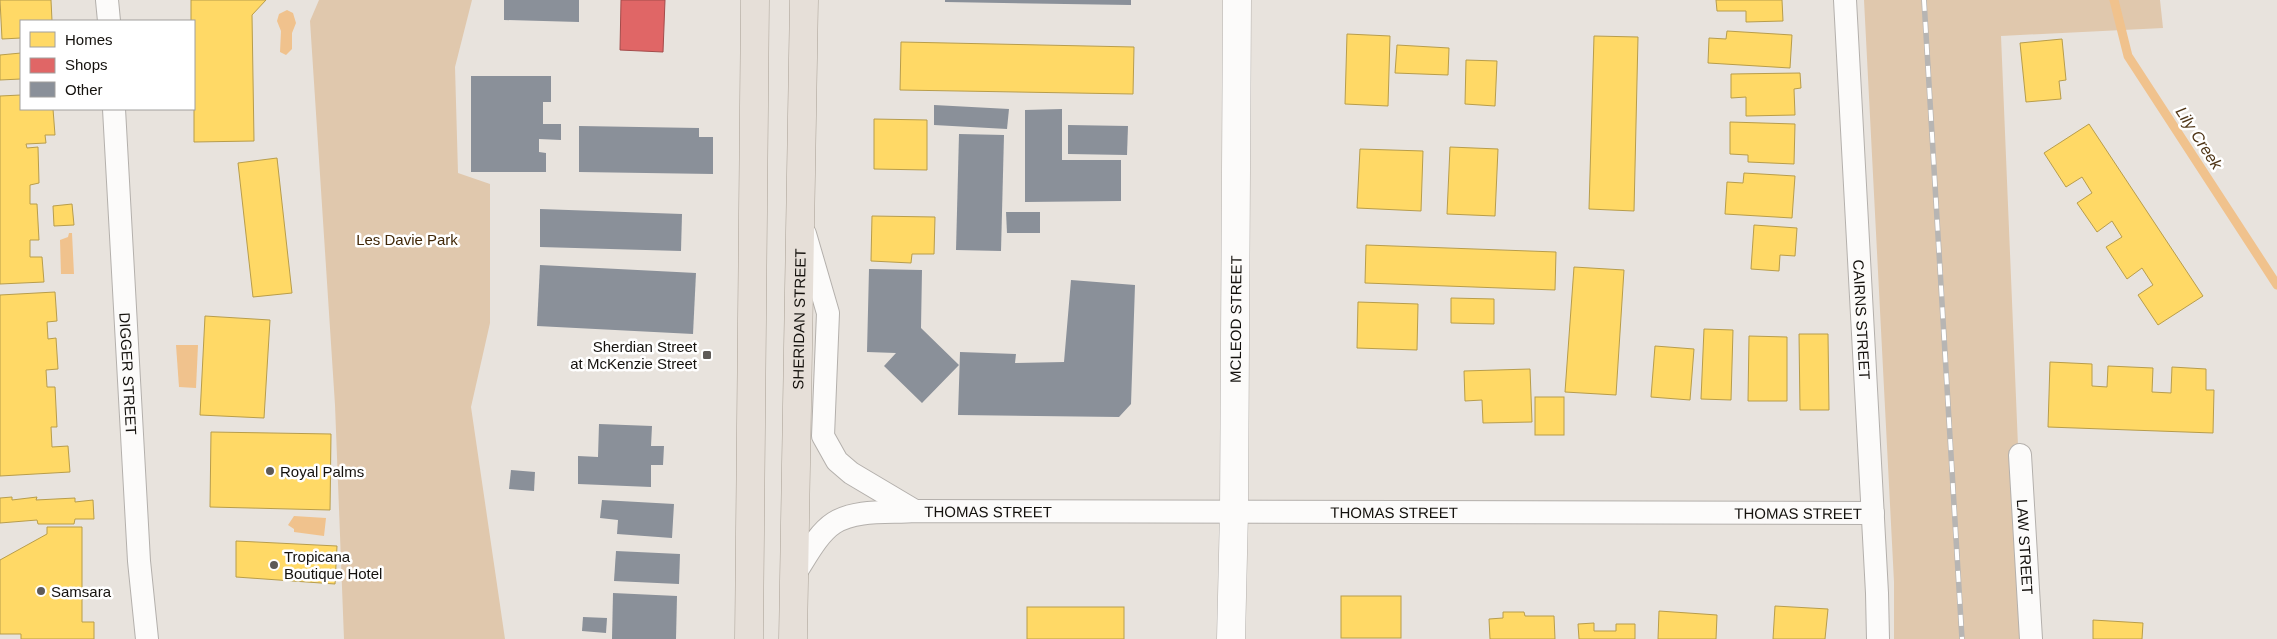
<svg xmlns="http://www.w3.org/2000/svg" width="2277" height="639" viewBox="0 0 2277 639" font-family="Helvetica,sans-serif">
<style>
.green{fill:#e0c8ad}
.water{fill:#f0c28d}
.homes{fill:#ffd966;stroke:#b89d4b}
.shops{fill:#e06666;stroke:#a34c4b}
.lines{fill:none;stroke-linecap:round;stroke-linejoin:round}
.stream{stroke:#f0c28d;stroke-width:9}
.building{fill:#8a9099}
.minor-casing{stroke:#b4b0ac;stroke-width:24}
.tertiary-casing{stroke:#b4b0ac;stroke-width:29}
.trunk-casing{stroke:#a9a095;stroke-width:29}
.minor{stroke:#fcfbfa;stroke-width:22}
.tertiary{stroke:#fcfbfa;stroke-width:28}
.trunk{stroke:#e6dfd8;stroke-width:28}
.rail-casing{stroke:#b7b5b3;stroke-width:5.5}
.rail{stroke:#fff;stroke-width:4;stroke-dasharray:11;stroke-linecap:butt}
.poi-dot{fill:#5e5a56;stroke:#fff;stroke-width:2}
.labels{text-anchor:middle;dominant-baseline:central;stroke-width:5;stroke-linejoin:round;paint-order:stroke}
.park-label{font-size:15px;fill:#412808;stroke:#fff}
.street-label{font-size:15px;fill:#14110d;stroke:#fff}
.poi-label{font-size:15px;fill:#14110d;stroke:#fff;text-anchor:start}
.water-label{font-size:16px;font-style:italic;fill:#503617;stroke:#fff}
</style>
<rect width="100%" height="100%" fill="#e8e3dd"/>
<!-- green -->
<g class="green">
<polygon points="319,0 472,0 455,67 458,173 490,184 490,323 471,407 505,639 344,639 335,405 310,21"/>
<polygon points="1864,0 2160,0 2163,28 2001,36 2026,639 1894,639 1894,582"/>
</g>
<!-- water -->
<g class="water">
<polygon points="287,10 293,13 296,23 292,33 292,49 286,55 280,52 281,31 277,21 279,14"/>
<polygon points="69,233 72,233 74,274 61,274 60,240 68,237"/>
<polygon points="176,345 198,345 196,388 179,387"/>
<polygon points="294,516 326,518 324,536 294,532 294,529 288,525"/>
</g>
<!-- homes -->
<g class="homes">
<polygon points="0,0 51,0 52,21 21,21 21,38 2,39"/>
<polygon points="191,0 266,0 252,15 254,141 194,142 194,21 191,21"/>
<polygon points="1716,0 1782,0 1783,21 1746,22 1746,11 1717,11"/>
<polygon points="1727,31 1792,35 1790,68 1708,63 1709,38 1726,39"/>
<polygon points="1347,34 1390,36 1388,106 1345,104"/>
<polygon points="1594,36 1638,37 1634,211 1589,209"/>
<polygon points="2062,39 2066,80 2059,81 2061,99 2026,102 2020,43"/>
<polygon points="901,42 1134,47 1133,94 900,90"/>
<polygon points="1397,45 1449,48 1448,75 1395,73"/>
<polygon points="21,53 21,79 0,80 0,55"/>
<polygon points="1466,60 1497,61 1495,106 1465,104"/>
<polygon points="1800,73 1801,88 1794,89 1795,115 1746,116 1746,97 1731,98 1731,74"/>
<polygon points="21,95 21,109 53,109 55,135 45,135 46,143 26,144 27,148 38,147 39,183 30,185 30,204 37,204 39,240 30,240 30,257 42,257 44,282 0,284 0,96"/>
<polygon points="874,119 927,120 927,170 874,169"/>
<polygon points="1730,122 1795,124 1794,164 1748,162 1748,155 1730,154"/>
<polygon points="2089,124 2203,296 2158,325 2138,295 2153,285 2142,268 2127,279 2106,247 2122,237 2112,221 2097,232 2077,203 2092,193 2082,177 2066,187 2044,153"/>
<polygon points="1450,147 1498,149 1495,216 1447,214"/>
<polygon points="1360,149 1423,151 1421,211 1357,208"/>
<polygon points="277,158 292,293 253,297 238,163"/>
<polygon points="1744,173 1795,176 1792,218 1725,214 1727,182 1743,183"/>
<polygon points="72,204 74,225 54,226 53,206"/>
<polygon points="872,216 935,217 934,254 912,254 911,263 871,261"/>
<polygon points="1754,225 1797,228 1795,256 1780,255 1779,271 1751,269"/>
<polygon points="1366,245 1556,252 1555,290 1365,283"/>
<polygon points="1574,267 1624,270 1616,395 1565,392"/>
<polygon points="55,292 57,321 47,322 48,339 56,338 58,369 46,370 47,387 55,387 57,427 51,427 52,447 68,446 70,472 0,476 0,295"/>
<polygon points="1451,298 1494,299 1494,324 1451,323"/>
<polygon points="1358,302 1418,304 1417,350 1357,348"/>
<polygon points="205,316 270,320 264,418 200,415"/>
<polygon points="1704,329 1733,330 1731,400 1701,399"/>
<polygon points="1799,334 1828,334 1829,410 1800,410"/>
<polygon points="1749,336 1787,337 1787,401 1748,401"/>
<polygon points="1655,346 1694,349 1690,400 1651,397"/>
<polygon points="2050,362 2092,364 2092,386 2107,387 2108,366 2153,368 2152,392 2171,393 2172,367 2206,369 2206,390 2214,390 2213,433 2048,427"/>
<polygon points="1530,369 1532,422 1483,423 1482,400 1465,401 1464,371"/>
<rect x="1535" y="397" width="29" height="38"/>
<polygon points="211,432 331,434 330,510 210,507"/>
<polygon points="12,497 12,500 37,497 36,500 75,498 75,502 93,500 94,519 75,519 74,524 38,524 37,520 0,523 0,498"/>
<polygon points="47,527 82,527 82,622 94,622 94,639 21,639 21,634 0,634 0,560 47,534"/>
<polygon points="236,541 337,546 335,584 236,577"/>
<rect x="1341" y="596" width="60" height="42"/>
<polygon points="1775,606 1828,609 1825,639 1773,639"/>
<rect x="1027" y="607" width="97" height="32"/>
<polygon points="1659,611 1717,615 1716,639 1658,639"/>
<polygon points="1503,612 1524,612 1525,616 1554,616 1555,639 1490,639 1489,619 1503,618"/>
<polygon points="2093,620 2143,623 2142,639 2093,639"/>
<polygon points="1594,623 1594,631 1616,631 1616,624 1635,624 1635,639 1579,639 1578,624"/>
</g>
<!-- shops -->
<polygon class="shops" points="621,0 665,0 663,52 620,50"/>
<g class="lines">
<!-- stream -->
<polyline class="stream" points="2114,0 2128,56 2277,285"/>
</g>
<!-- building -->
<g class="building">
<polygon points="504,0 579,0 579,22 504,20"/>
<polygon points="945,0 1131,0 1131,5 945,2"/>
<polygon points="471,76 551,76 551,102 543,102 543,124 561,124 561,140 539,139 539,152 546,153 546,172 471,172"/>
<polygon points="934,105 1009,109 1007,129 934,125"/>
<polygon points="1062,109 1062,160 1121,160 1121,201 1025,202 1025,110"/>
<polygon points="1068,125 1128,126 1127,155 1068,154"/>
<polygon points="579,126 699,128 699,137 713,137 713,174 579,172"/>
<polygon points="959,134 1004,135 1001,251 956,250"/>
<polygon points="540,209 682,214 681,251 540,247"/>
<polygon points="1006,212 1040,212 1040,233 1007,233"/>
<polygon points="540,265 696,273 693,334 537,326"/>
<polygon points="869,269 922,270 921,328 959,365 922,403 884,366 896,353 867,352"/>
<polygon points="1071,280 1135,285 1131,404 1119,417 958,415 960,352 1016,354 1015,363 1064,362"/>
<polygon points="599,424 652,426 651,446 664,446 663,465 651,465 651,487 578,484 578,456 598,457"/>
<polygon points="511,470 535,472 534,491 509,489"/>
<polygon points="602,500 674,504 672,538 617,534 618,520 600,518"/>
<polygon points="616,551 680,554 679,584 614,581"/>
<polygon points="613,593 677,596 676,639 612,639"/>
<polygon points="583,617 607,618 606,633 582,631"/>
</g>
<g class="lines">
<defs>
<g id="minor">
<polyline points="107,0 109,21"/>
<path id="s1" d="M1845,0L1877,593L1878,639"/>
<path id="s2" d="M114,109L139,561L147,639"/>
<polyline points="805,234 828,313 823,436 837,461 851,473 915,511"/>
<path id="s3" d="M2020,455L2031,639"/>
<path id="s4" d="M794,575C805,559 817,534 834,523C856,509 889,513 915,511L1873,513"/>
</g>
<g id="tertiary">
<path id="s5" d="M1231,639L1234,512L1237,0"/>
</g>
<g id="trunk">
<polyline points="749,639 755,0"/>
<path id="s6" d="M793,639L804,0"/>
</g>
</defs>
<!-- minor casing -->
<use href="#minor" class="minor-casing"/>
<!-- tertiary casing -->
<use href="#tertiary" class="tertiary-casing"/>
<!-- trunk casing -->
<use href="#trunk" class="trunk-casing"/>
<!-- minor -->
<use href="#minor" class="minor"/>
<!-- tertiary -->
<use href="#tertiary" class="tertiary"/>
<!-- trunk -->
<use href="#trunk" class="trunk"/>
<defs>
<polyline id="rail" points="1924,0 1962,639"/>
</defs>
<!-- rail casing -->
<use href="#rail" class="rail-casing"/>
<!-- rail -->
<use href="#rail" class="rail"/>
</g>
<!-- markers -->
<g class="poi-dot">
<rect x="702" y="350" width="10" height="10" rx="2.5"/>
<circle cx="270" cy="471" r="5"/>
<circle cx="274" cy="565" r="5"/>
<circle cx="41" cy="591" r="5"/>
</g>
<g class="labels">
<!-- park labels -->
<g class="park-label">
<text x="407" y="239">Les Davie Park</text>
</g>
<!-- street labels -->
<g class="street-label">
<text stroke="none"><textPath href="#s6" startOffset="320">SHERIDAN STREET</textPath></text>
<text stroke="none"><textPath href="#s1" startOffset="320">CAIRNS STREET</textPath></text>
<text stroke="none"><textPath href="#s5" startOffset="320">MCLEOD STREET</textPath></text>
<text stroke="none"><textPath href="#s2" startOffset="265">DIGGER STREET</textPath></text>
<text stroke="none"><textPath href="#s4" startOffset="222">THOMAS STREET</textPath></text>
<text stroke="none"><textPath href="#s4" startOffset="628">THOMAS STREET</textPath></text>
<text stroke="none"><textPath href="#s4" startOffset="1032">THOMAS STREET</textPath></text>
<text stroke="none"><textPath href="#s3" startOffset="92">LAW STREET</textPath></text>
</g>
<!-- poi labels -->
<g class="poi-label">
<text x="697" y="346" text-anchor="end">Sherdian Street<tspan x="697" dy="17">at McKenzie Street</tspan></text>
<text x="280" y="471">Royal Palms</text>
<text x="284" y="556">Tropicana<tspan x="284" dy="17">Boutique Hotel</tspan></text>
<text x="51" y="591">Samsara</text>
</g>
<!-- water labels -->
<g class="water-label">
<text transform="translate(2199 138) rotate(57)">Lily Creek</text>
</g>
</g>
<!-- legend -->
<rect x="20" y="20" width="175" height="90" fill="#ffffff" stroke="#a1a09e"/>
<rect x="30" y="32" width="25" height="15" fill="#ffd966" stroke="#a1a09e"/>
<text x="65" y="45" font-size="15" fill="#14110d">Homes</text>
<rect x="30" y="58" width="25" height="15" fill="#e06666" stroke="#a1a09e"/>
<text x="65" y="70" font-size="15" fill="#14110d">Shops</text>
<rect x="30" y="82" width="25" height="15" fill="#8a9099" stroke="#a1a09e"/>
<text x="65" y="95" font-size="15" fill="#14110d">Other</text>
</svg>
